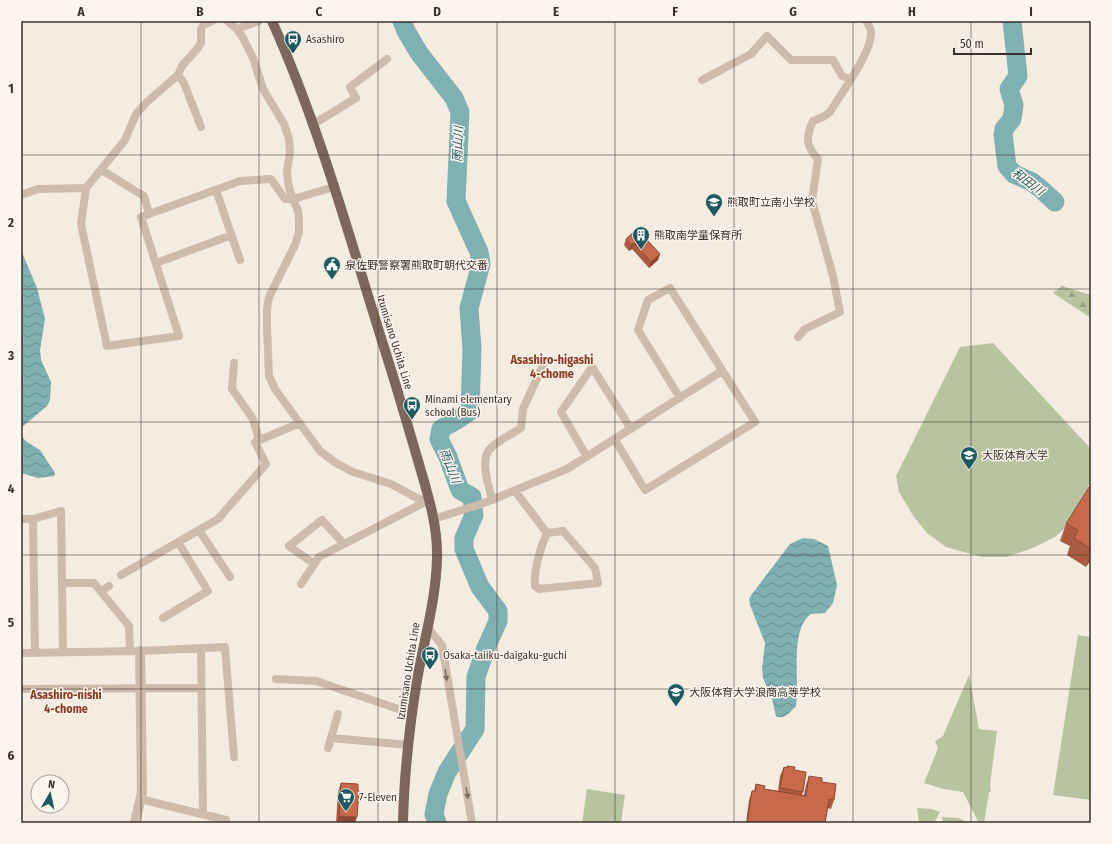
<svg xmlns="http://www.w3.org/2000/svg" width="1112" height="844" viewBox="0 0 1112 844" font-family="'Fira Sans Condensed','Noto Sans JP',sans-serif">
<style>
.grass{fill:#b8c4a0}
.forest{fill:url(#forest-firs)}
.water{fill:url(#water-waves)}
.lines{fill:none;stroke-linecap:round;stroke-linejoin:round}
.river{stroke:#7fb0b2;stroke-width:19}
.minor{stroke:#cdbbac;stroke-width:8}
.tertiary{stroke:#cdbbac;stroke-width:10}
.primary{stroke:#7d675c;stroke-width:10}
.wall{fill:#ac5a40}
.shaded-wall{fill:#8c4a34}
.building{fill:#c8694b;stroke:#8c4a34}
.oneway{fill:#7d6f65}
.grid{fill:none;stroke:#3b302b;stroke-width:1;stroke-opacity:0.55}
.labels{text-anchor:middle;stroke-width:3;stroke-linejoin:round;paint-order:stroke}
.poi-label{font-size:11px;fill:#3b302b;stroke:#fbf5ee;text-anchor:start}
.street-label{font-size:11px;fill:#3b302b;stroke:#fbf5ee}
.water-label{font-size:12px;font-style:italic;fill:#1f5a5e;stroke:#fbf5ee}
.neighbourhood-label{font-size:12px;font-weight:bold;fill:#8c3b22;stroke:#fbf5ee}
.neatline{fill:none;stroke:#3b302b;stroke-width:1.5}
.grid-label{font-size:13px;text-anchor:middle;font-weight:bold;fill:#3b302b}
</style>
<defs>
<pattern id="forest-firs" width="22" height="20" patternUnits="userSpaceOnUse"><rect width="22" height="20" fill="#b8c4a0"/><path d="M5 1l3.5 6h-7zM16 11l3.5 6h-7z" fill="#97a083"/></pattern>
<pattern id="water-waves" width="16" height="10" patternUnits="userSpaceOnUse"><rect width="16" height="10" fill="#7fb0b2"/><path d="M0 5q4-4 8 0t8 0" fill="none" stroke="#699091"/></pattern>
</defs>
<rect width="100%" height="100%" fill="#f4ebe1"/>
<path class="grass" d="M993,343L1091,449V475L1089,484L1084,497L1067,526L1055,537L1033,548L1006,557H982L946,547L927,533L914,517L899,492L896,476L960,347Z
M1078,635L1091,637V800L1053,795Z
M969,675L979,729L997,731L990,785L991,792H989L984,823H979L963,792L943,789L924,783L938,748L935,741L943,736Z
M587,789L625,795L621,823H582Z
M917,808L932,809L940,812L934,823H919Z
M942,817L958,818L965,821L964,823H943Z"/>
<path class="forest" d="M1062,286L1091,295V318L1053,293Z"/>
<path class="water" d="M21,250L37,288L45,319L40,350L41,360L51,382L50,400L47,406L21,428Z
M21,436L27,442L40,450L55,473L54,476L38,478L21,473Z
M803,538L814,539L828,546L837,585L833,603L825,613L811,614C789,630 800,682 796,706C791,711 784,721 776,716L772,699L763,678L762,669L765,643L750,605L749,599L752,594L790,544Z"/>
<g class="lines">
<path class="river" d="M402,21L406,31L419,53L454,98L460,112L456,201L479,252L481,264L469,308L472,349L470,411L460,418L441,429L439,439L448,457L460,490L472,497L474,515L464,538V549L480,587L498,611V621L486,648L476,677L475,729L447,772L438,794L434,814L437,823
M1012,21L1018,76L1009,89L1014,105L1012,119L1004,129L1003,134L1007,166L1014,174L1032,182L1041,189L1055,202"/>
<path class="minor" d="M227,21L237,29L243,38L253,58L263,89L284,124L289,139L290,152L287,171L288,183L291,194L298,211L299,220V232L295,245L269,297L267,309V328L269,376L275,389L320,451L336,463L353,472L391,484L417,498L430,503
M237,29L259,21
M178,75L184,83L201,127
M702,80L751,54L767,36L791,60H833L842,76L850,79
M312,125L356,98L350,87L387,59
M101,170C116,178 128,187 144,196L149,214
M86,188L81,224L107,346L179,336L141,217L240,181L271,179L285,199H293L334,187
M216,190L240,260
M21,195L38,189L86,188L125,140L136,114L147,102L178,75L182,66L197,49L201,43V29L203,25L212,21
M156,263L232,235
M798,337L805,329L840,312L833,276L812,201L818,159C805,145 806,137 813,121L823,117L830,112C840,95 873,51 871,32C871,29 868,24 866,21
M234,363L232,389L253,419L259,440
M615,440L645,490L755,422L670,288L648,300L638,330L680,398
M587,457L561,412L592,367L631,429
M515,491L547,533C540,548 534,569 535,586L539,589L598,583L595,568L563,531L547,533
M492,500C489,485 480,463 489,450C495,442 512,434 521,428L523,409L543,365
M21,519H33L61,511L63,652
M33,519L35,652
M434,519L484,503L567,469L722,371
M199,530L230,577
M314,564L289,546L322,520L344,544
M121,575L218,519L266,464L255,442L300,423
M62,583H94L129,626L130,651
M301,584L319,557L427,501
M101,591L109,586
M163,618L208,591L178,542
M427,627L442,645L472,823
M201,648L203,813
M21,653L140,651L225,647L234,757
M276,679L316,681L413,714
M21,689L200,688
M331,738L409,745
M328,748L338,714
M140,799L226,820"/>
<path class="tertiary" d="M135,823L142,792L140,651"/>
<path class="primary" d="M272,21C321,130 352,247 388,360C399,395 409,430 419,464C428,495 438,526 437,558C436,602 423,643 416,686C409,731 404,777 403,823"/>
</g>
<path class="wall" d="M626,239L660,254L658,260L649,268L632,249L629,251L624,245Z
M1091,484V559L1086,567L1067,555L1070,546L1060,541L1066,524Z
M787,766L794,770L803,792L802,795H804L806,785L809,776L822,782L834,800L831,809L828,808L825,823H746L749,800L752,791H754L756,784L764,789L778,791L780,776L784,767L787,768Z
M341,783L355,823H336L338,792Z"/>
<path class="shaded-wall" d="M634,243L632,249L629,251L631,245Z
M660,254L658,260L649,268L651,262Z
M1091,554V559L1086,567Z
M339,816L357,817L355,823H337Z"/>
<path class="building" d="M637,229L660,254L651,262L634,243L631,245L626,239Z
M1091,484V549L1074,538L1078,530L1066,524Z
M787,766L795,767L794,770L806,772L803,792L780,788L784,767L787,768Z
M809,776L822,778V782L836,784L834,800L829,799L825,823H747L752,791H755L756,784L765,786L764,789L806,796Z
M341,783L358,784V791H359L357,817L339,816Z"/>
<defs><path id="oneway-solid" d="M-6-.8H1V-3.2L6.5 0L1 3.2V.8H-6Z"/></defs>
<g class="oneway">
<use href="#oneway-solid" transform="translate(446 675) rotate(81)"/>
<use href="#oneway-solid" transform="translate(467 793) rotate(80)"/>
</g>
<path class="grid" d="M141,21V823M259,21V823M378,21V823M497,21V823M615,21V823M734,21V823M853,21V823M971,21V823M21,155H1091M21,289H1091M21,422H1091M21,555H1091M21,689H1091"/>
<defs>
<g id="bus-pin" transform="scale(0.9)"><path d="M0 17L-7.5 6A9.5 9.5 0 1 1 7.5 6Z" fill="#1f5a5e" stroke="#fbf5ee"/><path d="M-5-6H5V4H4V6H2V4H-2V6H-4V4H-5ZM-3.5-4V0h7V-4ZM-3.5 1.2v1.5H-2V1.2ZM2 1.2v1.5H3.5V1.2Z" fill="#fff"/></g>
<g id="school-pin" transform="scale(0.9)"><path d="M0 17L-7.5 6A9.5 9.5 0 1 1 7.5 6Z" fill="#1f5a5e" stroke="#fbf5ee"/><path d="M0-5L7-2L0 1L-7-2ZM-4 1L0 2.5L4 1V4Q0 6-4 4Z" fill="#fff"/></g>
<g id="building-pin" transform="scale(0.9)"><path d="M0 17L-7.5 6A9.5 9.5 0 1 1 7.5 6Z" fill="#1f5a5e" stroke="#fbf5ee"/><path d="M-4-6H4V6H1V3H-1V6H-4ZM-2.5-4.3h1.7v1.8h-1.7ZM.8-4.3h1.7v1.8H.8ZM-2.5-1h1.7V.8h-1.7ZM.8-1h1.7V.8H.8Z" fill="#fff"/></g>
<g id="civic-pin" transform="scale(0.9)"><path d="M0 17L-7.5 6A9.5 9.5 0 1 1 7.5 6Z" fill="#1f5a5e" stroke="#fbf5ee"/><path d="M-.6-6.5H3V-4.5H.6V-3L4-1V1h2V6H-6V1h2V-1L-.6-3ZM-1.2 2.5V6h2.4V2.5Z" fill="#fff"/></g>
<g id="university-pin" transform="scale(0.9)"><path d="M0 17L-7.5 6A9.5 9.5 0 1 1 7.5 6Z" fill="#1f5a5e" stroke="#fbf5ee"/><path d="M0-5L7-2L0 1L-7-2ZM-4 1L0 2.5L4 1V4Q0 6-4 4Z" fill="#fff"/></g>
<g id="supermarket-pin" transform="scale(0.9)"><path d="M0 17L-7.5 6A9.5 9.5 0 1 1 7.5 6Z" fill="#1f5a5e" stroke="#fbf5ee"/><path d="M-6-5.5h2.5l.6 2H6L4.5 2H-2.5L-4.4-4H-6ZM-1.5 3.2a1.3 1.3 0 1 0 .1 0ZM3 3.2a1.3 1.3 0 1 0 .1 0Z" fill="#fff"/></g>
</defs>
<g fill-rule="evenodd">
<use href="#bus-pin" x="293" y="39"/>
<use href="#school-pin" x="714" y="202"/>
<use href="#building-pin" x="641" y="235"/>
<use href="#civic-pin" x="332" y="265"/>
<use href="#bus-pin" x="412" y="405"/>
<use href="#university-pin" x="969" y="455"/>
<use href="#bus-pin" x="430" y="655"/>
<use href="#school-pin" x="676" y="692"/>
<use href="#supermarket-pin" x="346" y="797"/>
</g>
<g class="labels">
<g class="poi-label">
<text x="306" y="43">Asashiro</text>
<text x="727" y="206">熊取町立南小学校</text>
<text x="654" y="239">熊取南学童保育所</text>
<text x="345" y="269">泉佐野警察署熊取町朝代交番</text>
<text x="425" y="403">Minami elementary<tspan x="425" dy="13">school (Bus)</tspan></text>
<text x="982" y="459">大阪体育大学</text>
<text x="443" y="659">Osaka-taiiku-daigaku-guchi</text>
<text x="689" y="696">大阪体育大学浪商高等学校</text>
<text x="359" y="801">7-Eleven</text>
</g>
<g class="street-label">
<text transform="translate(395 342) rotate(73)" y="4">Izumisano Uchita Line</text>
<text transform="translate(408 671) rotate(-81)" y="4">Izumisano Uchita Line</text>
</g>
<g class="water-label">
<text transform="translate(458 144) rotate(-88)" y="4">雨山川</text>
<text transform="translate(1028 182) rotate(37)" y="4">和田川</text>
<text transform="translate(450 466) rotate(68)" y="4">雨山川</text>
</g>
<g class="neighbourhood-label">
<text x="552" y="364">Asashiro-higashi<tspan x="552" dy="14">4-chome</tspan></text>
<text x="66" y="699">Asashiro-nishi<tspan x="66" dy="14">4-chome</tspan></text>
</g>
</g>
<rect width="1112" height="844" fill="none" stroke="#fbf5ee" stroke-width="44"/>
<g transform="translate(50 794) rotate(9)"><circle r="19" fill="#fbf5ee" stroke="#aea6a0"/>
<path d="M0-3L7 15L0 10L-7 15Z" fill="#1f5a5e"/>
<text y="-6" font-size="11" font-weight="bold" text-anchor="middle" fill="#3b302b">N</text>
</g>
<path d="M954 48v6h77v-6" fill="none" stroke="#3b302b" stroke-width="2"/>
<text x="960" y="48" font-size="12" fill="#3b302b" stroke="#fbf5ee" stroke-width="3" paint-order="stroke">50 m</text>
<rect x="22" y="22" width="1068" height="800" class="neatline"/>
<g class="grid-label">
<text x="81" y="16">A</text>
<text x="200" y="16">B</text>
<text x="319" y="16">C</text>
<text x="437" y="16">D</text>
<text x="556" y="16">E</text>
<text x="675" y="16">F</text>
<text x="793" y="16">G</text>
<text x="912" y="16">H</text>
<text x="1031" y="16">I</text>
<text x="11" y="93">1</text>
<text x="11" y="227">2</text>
<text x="11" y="360">3</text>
<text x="11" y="493">4</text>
<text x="11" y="627">5</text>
<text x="11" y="760">6</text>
</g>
</svg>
